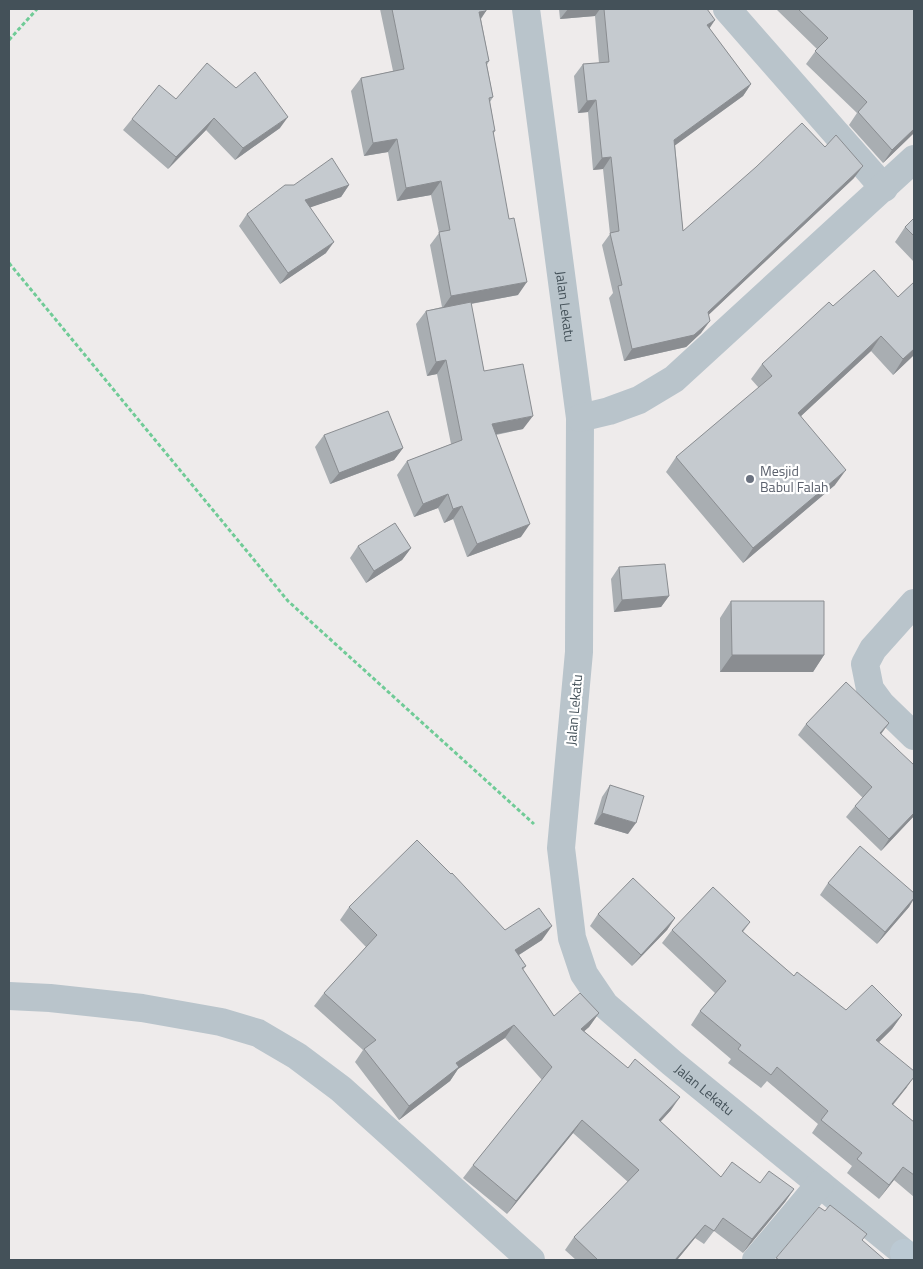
<svg xmlns="http://www.w3.org/2000/svg" width="923" height="1269" viewBox="0 0 923 1269" font-family="'Titillium Web',sans-serif">
<style>
.lines{fill:none;stroke-linecap:round;stroke-linejoin:round}
.path{stroke:#70cb97;stroke-width:3;stroke-dasharray:4 2.5;stroke-linecap:butt}
.street{stroke:#b9c4cb;stroke-width:28}
.secondary{stroke:#bbc9d3;stroke-width:28}
.wall{fill:#a9aeb2}
.shaded-wall{fill:#8a8d91}
.building{fill:#c5cacf;stroke:#8a8d91}
.worship-dot{fill:#6b7280;stroke:#fff;stroke-width:2}
.labels{text-anchor:middle;stroke-width:4.5;stroke-linejoin:round;paint-order:stroke}
.street-label{font-size:14px;fill:#445159;stroke:#fff}
.worship-label{font-size:14px;fill:#5b616d;stroke:#fff;text-anchor:start}
</style>
<rect width="100%" height="100%" fill="#eeebeb"/>
<g class="lines">
<path class="path" d="M9,40L37,9
M9,263L288,601L534,824"/>
<g class="street">
<path id="s1" d="M526,9L580,418L579,652L561,848L572,938L584,974L605,1005L672,1063L913,1260"/>
<path d="M727,9L884,188"/>
<path d="M580,418L609,411L639,400L674,379L914,159"/>
<path d="M914,603L873,649L865,664L870,689L881,704L914,736"/>
<path d="M9,996L50,998L142,1008L221,1022L258,1033L297,1056L341,1089L531,1260"/>
<path d="M756,1260L820,1184"/>
</g>
<path class="secondary" d="M904,1253L906,1260"/>
</g>
<path class="wall" d="M380,9H486V11L481,19L489,61L487,65L493,97L490,102L495,131L493,134L518,295L471,304L484,371L523,429L496,435L521,537L467,557L453,519L444,523L438,508L414,517L397,475L407,461L451,444L437,374L427,376L416,324L426,311L442,307L430,245L439,233L431,195L397,201L388,152L364,156L351,91L361,78L393,71Z
M559,9H707L709,28L751,84L743,96L675,145L683,231L854,178L708,315L701,333L686,347L624,361L609,298L613,293L602,245L610,234L603,169L593,170L588,112L578,113L574,76L583,64L599,63L595,16L560,19Z
M776,9H914V133L883,163L849,125L857,113L806,64L817,49Z
M176,99L280,128L235,160L206,130L168,169L123,130L132,119Z
M349,185L341,197L310,207L326,253L280,284L239,226L247,214Z
M914,218V262L895,242L905,227Z
M914,282V355L893,375L871,351L801,416L835,485L743,563L666,472L676,457L759,388L751,379L762,364L833,306L898,297Z
M324,435L403,448L394,460L330,484L315,447Z
M358,546L411,548L402,560L366,583L350,558Z
M619,567L669,596L661,607L614,612L611,579Z
M731,601L824,655L813,672H720V618Z
M889,723L881,734L914,816L881,851L846,817L855,806L863,798L798,735L806,724Z
M610,785L628,834L594,824L602,797Z
M828,883L914,893V899L909,907L877,944L820,895Z
M349,907L505,930L542,940L519,955L526,966L523,970L554,1016L599,1013L589,1027L584,1031L671,1110L660,1122L721,1177L794,1189L785,1202L743,1253L714,1231L704,1244L695,1238L677,1260H576L565,1250L574,1237L628,1182L573,1133L507,1214L463,1178L473,1165L542,1080L505,1038L458,1069L450,1081L399,1120L355,1062L363,1050L314,1006L324,993L366,947L340,920Z
M598,914L675,918L667,930L632,966L590,926Z
M750,922L743,932L794,976L846,1010L902,1015L892,1029L879,1042L907,1087L893,1105L914,1122V1197L894,1180L879,1199L847,1173L852,1166L812,1133L818,1124L767,1081L761,1088L728,1063L731,1059L691,1025L700,1011L715,993L662,943L672,930Z"/>
<path class="shaded-wall" d="M568,9H600L595,16L560,19Z
M486,11L477,24L479,12Z
M715,20L707,32V25Z
M751,84L743,96L666,152L674,140Z
M596,100L588,112L578,113L587,101Z
M288,117L280,128L235,160L243,148Z
M214,118L206,130L168,169L176,157Z
M914,129V133L883,163L892,150Z
M397,139L388,152L364,156L373,143Z
M611,157L603,169L593,170L602,158Z
M863,166L854,178L699,324L708,312Z
M441,181L431,195L397,201L406,188Z
M349,185L341,197L297,212L305,200Z
M334,242L326,253L280,284L288,273Z
M527,282L518,295L442,309L451,296Z
M710,321L701,333L686,347L624,361L632,349Z
M881,336L871,351L787,429L798,413Z
M914,349V355L893,375L903,359Z
M446,360L437,374L427,376L436,362Z
M533,416L523,429L482,437L492,424Z
M403,448L394,460L330,484L339,473Z
M846,470L835,485L743,563L753,548Z
M448,494L438,508L414,517L423,504Z
M462,506L453,519L444,523L453,509Z
M530,524L521,537L467,557L477,544Z
M411,548L402,560L366,583L374,571Z
M669,596L661,607L614,612L622,600Z
M732,655H824L813,672H720Z
M889,723L881,734L880,733Z
M602,813L636,823L628,834L594,824Z
M914,813V816L881,851L889,839Z
M914,898L909,907L877,944L885,932Z
M675,918L667,930L632,966L641,955Z
M552,926L542,940L506,963L515,950Z
M599,1013L589,1027L572,1042L581,1029Z
M902,1015L892,1029L867,1054L876,1040Z
M514,1025L505,1038L458,1069L450,1081L399,1120L409,1106L456,1063Z
M914,1077L907,1087L882,1118L892,1104Z
M680,1097L671,1110L650,1133L659,1120Z
M582,1120L573,1133L507,1214L516,1201Z
M903,1167L894,1180L879,1199L889,1185Z
M794,1189L785,1202L743,1253L752,1239Z
M705,1225L695,1238L677,1260H675Z"/>
<path class="building" d="M392,9H486V11L479,12L489,61L486,62L493,97L489,98L495,131H493L509,219L514,218L527,282L451,296L439,232L450,230L441,181L406,188L397,139L373,143L361,78L404,69Z
M604,9H707L715,20L707,25L751,84L674,140L683,231L756,167L802,123L825,147L836,135L863,166L708,312L710,321L694,335L632,349L618,286L622,285L610,233L619,231L611,157L602,158L596,100L587,101L583,64L609,62Z
M798,9H914V129L892,150L858,112L867,102L815,51L828,38Z
M207,63L236,88L255,72L288,117L243,148L214,118L176,157L132,119L159,85L176,99Z
M332,158L349,185L305,200L334,242L288,273L247,214L285,185H294Z
M914,218V236L905,227Z
M874,270L898,297L914,282V349L903,359L881,336L798,413L846,470L753,548L676,457L772,376L762,364L829,302L833,306Z
M471,302L484,371L523,364L533,416L492,424L530,524L477,544L462,506L453,509L448,494L423,504L407,461L462,440L446,360L436,362L426,311Z
M388,411L403,448L339,473L324,435Z
M395,523L411,548L374,571L358,546Z
M665,564L669,596L622,600L619,567Z
M731,601H824V655H732Z
M846,682L889,723L880,733L914,765V813L889,839L855,806L872,787L806,724Z
M610,785L644,796L636,823L602,813Z
M417,840L451,874L452,873L505,930L539,908L552,926L515,950L526,966L522,968L554,1016L580,993L599,1013L581,1029L628,1068L635,1059L680,1097L659,1120L721,1177L732,1162L760,1183L769,1171L794,1189L752,1239L723,1218L714,1231L705,1225L675,1260H598L574,1237L639,1170L582,1120L516,1201L473,1165L552,1067L514,1025L456,1063L459,1067L409,1106L364,1049L376,1040L324,993L377,935L349,907Z
M860,846L914,893V898L885,932L828,883Z
M633,878L675,918L641,955L598,914Z
M713,887L750,922L742,931L794,976L797,972L846,1010L872,985L902,1015L876,1040L914,1071V1077L892,1104L914,1122V1175L903,1167L889,1185L857,1159L862,1153L821,1120L828,1111L777,1067L771,1075L738,1049L741,1045L700,1011L726,981L672,930Z
M830,1205L867,1234L862,1240L885,1260H777L778,1259L776,1258L819,1207L825,1211Z"/>
<circle class="worship-dot" cx="750" cy="479" r="5"/>
<g class="labels">
<g class="street-label">
<text dy="5" stroke="none"><textPath href="#s1" startOffset="300">Jalan Lekatu</textPath></text>
<text transform="translate(574 710) rotate(-85)" y="5">Jalan Lekatu</text>
<text dy="5" stroke="none"><textPath href="#s1" startOffset="1140">Jalan Lekatu</textPath></text>
</g>
<g class="worship-label">
<text x="760" y="476">Mesjid<tspan x="760" dy="16">Babul Falah</tspan></text>
</g>
</g>
<rect width="923" height="1269" fill="none" stroke="#445159" stroke-width="20"/>
</svg>
